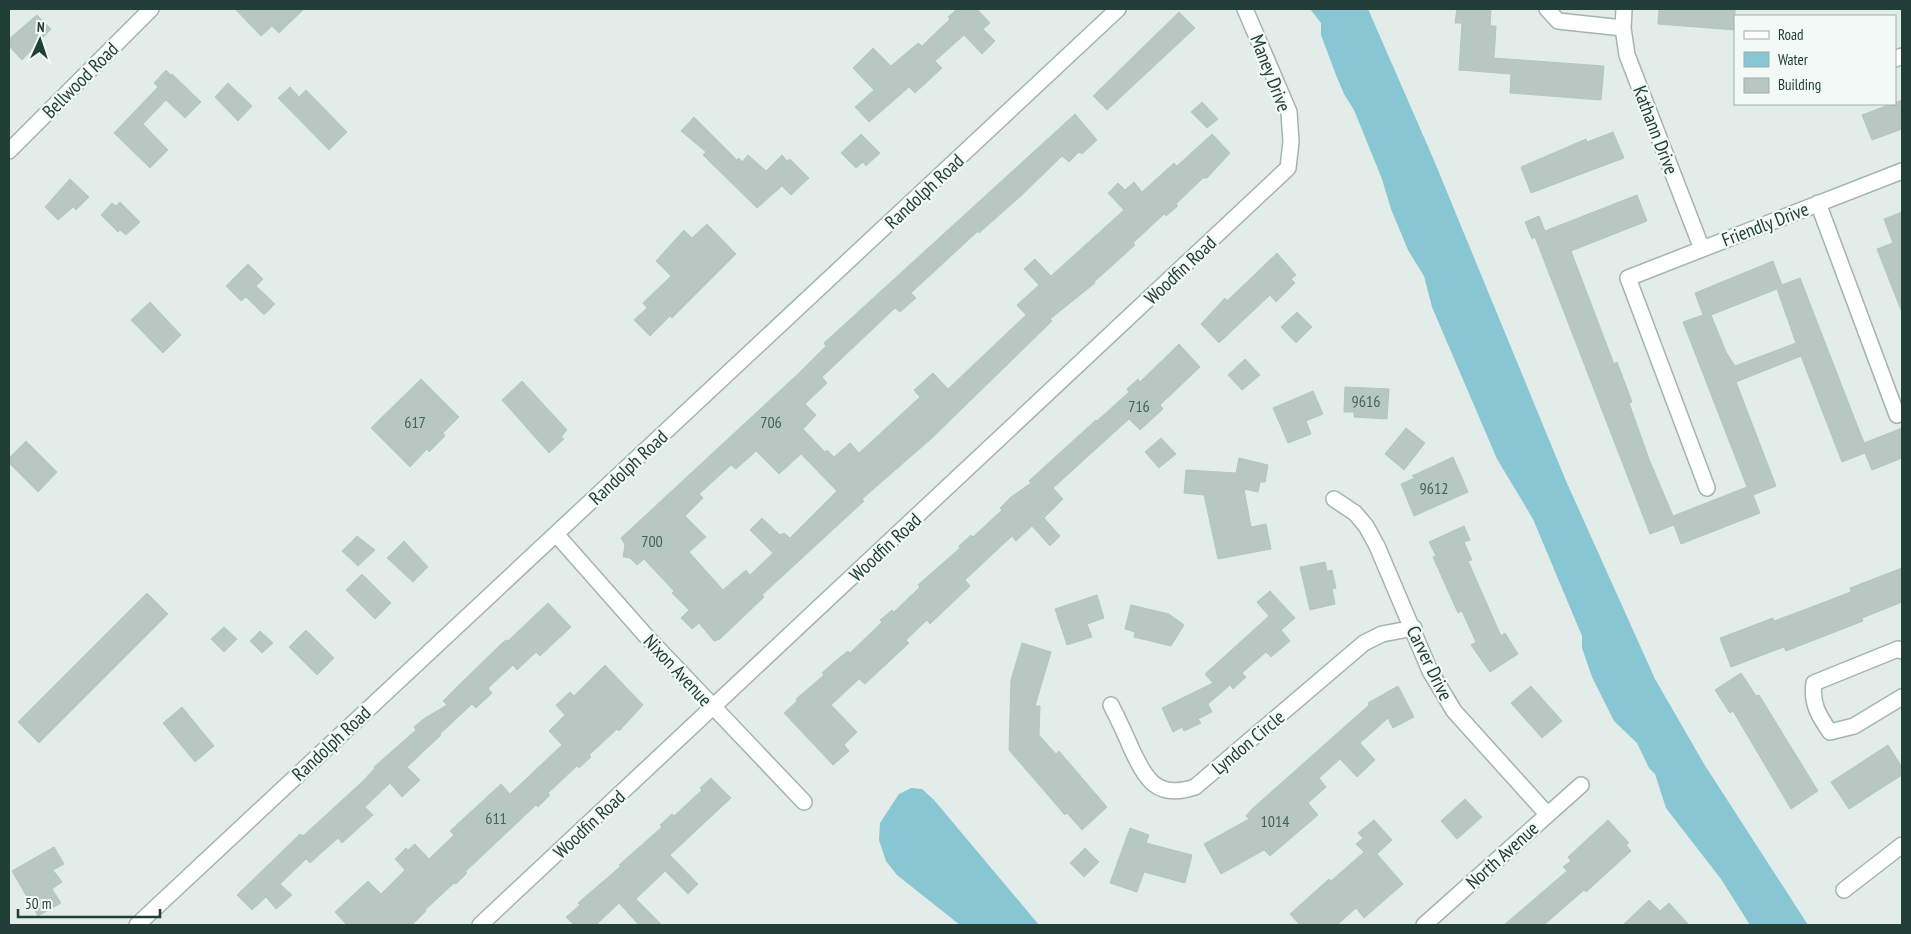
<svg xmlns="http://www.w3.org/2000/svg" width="1911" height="934" viewBox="0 0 1911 934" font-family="'PT Sans Narrow',sans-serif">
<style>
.water{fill:#88c6d3}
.building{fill:#b7c7c1;stroke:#b4c6bf;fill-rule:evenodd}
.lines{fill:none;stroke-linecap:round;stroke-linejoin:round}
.street-casing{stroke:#a4b4af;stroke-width:18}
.street{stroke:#fff;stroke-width:15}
.labels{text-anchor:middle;stroke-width:4.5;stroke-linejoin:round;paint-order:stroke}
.number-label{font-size:16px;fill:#46605a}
.street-label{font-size:19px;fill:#213e37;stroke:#f2f9f6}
</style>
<rect width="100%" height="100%" fill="#e2ece8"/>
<path class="water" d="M1310,9H1368L1433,158L1566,481L1655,679L1704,764L1808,925H1750L1721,879L1666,808L1655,774L1649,768L1637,743L1614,721L1592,677L1582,648V636L1533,519L1497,459L1432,307L1424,276L1408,250L1391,209L1382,179L1354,110L1344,94L1336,75L1321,35V23Z
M911,788L922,789L934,800L1039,925H960L897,875L886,861L879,840L880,823L899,794Z"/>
<path class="building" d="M235,9H304L279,33L272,26L261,36Z
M957,9H977L990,23L983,29L995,41L982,54L964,35L935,61L942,68L915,93L909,87L869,122L855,107L874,90L853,68L873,48L891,66L918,43L922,46L950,19L948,17Z
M1457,9H1491L1490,26H1496L1494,58L1604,66L1601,100L1510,93L1511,74L1459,70L1462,23H1455Z
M1659,9H1735V30L1658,24Z
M1179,12L1195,28L1107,110L1093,96Z
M37,15L51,29L22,60L9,46V39Z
M166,70L171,75L172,74L201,102L185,118L166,100L143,124L168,150L150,168L114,133L158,87L154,83Z
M228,83L252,106L238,121L215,97Z
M290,87L299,97L306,90L347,132L329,150L278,98Z
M1902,100V129L1872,140L1862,115Z
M1202,102L1218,119L1207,128L1191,112Z
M1075,114L1097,140L1082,154L1079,152L1069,162L1062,156L1022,195L979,233L978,231L911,293L916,298L900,312L895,308L822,377L827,383L805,404L816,415L803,429L825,452L827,450L834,457L850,443L859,453L920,397L914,390L933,373L948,389L1026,315L1017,305L1039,285L1024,269L1035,259L1051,276L1124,210L1108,193L1118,183L1125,190L1134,182L1142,192L1174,163L1177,166L1212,134L1230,153L1207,178H1203L1176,204L1178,206L1166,216L1164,214L1133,243L1135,245L1094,282L1095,283L1050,319L1052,321L932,438L862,499L864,501L762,595L764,597L720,639L714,641L699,623L692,629L681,618L689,610L672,593L674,591L644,559L637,565L630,558L623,557L625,545L621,538L799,373L826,346L824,343ZM756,451L779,474L801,454L837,491L790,538L784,533L780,535L762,518L750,530L773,553L750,575L746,570L723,590L689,552L706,537L685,516L703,498L699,494L731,465L736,469Z
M694,117L737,160L739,158L742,162L748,155L766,171L782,155L787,161L790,159L809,178L791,195L782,186L757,208L703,155L706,152L681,131Z
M1613,132L1624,158L1531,193L1521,167L1586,139L1587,142Z
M861,134L880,153L866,166L863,162L856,168L841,153Z
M70,179L89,197L76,210L73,207L58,220L45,207Z
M1637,195L1647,221L1571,251L1614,364L1617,362L1632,402L1629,403L1649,459L1673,516L1747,487L1683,322L1703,315L1695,293L1773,261L1782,285L1800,278L1864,443L1902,428V458L1872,470L1865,453L1842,462L1801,356L1736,382L1776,486L1753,495L1760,513L1681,544L1674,525L1650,534L1535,237L1532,239L1525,222L1539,216L1545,231ZM1777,289L1796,343L1735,366L1726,352L1711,315Z
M120,202L140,222L126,235L120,230L118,232L101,215L112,203L116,206Z
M1902,212V310H1901L1877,249L1893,243L1884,219Z
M707,224L736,254L672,318L670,316L650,336L634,320L647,308L643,303L671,276L656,261L684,230L692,238Z
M1277,253L1296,275L1291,279L1295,283L1276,302L1270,295L1219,343L1201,324L1225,298L1227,301Z
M248,264L263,279L256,286L275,304L264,315L246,297L241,301L226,286Z
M150,302L181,335L163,353L131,320Z
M1297,312L1312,327L1296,343L1281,327Z
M1179,344L1200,367L1160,405L1163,409L1140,430L1129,419L1053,488L1063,499L1044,518L1060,536L1050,546L1032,526L1016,541L1012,536L965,580L970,586L930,624L927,620L906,640L909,643L865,684L859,679L831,705L857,732L844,745L849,751L833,765L784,713L797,701L796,699L824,675L822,673L833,663L848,651L850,653L882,622L880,620L892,610L894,612L920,587L918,585L960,548L959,546L971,535L973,537L1002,510L1000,508L1011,497L1031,483L1029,481L1054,458L1096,420L1097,421L1129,392L1127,389L1138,379L1140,382Z
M1245,359L1260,375L1242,390L1228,375Z
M421,379L459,417L443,433L445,436L429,452L427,449L410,467L371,428Z
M522,381L567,430L561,437L564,439L549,453L502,400Z
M1345,387L1389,389L1387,419L1354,417V412H1344Z
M1313,391L1323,414L1306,421L1311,434L1288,443L1273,408Z
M1406,428L1425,443L1404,470L1385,454Z
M1161,438L1176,454L1159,468L1145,452Z
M26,441L57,472L38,492L9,463V458Z
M1453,457L1468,492L1414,516L1401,484L1415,478L1412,476Z
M1239,458L1268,465L1265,482H1260L1258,492L1244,489L1251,527L1266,524L1271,549L1218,559L1204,495L1184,493L1186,470L1236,473Z
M1464,526L1470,540L1464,542L1472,560L1468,561L1501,636L1505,633L1518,654L1490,672L1471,645L1476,642L1462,611L1458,613L1433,557L1436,556L1429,542Z
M357,536L375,550L358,566L342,551Z
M404,541L428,567L413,582L387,558Z
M1325,562L1327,571L1332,570L1336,588L1332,589L1335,604L1310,610L1300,567Z
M1902,568V602L1862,618L1863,621L1786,651L1784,647L1731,667L1720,638L1773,618L1774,621L1801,611L1851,592L1850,588Z
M362,574L391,603L375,619L346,590Z
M1270,591L1295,618L1281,630L1290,641L1271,657L1266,652L1242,673L1246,677L1233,689L1230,685L1208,704L1212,712L1198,719L1201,723L1184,731L1182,727L1173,732L1162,708L1213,683L1205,674L1269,616L1257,602Z
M147,593L168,614L39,743L18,722Z
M1097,595L1104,618L1087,624L1092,637L1067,645L1055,609Z
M548,603L571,627L540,656L536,652L517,670L513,665L488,688L492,693L476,708L472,704L440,734L441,735L407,767L420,780L402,797L390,783L365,807L373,815L342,843L338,838L310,863L306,859L280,884L292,895L276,909L266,897L252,910L237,895L300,834L303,836L362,782L375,768L374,767L416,730L414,727L425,718L447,705L443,701L455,689L501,644L506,640L508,641Z
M1131,605L1169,614L1184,625L1171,646L1134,637L1135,632L1125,629Z
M224,627L237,639L224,652L211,639Z
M306,630L334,658L317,675L289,647Z
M260,631L273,643L262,653L250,641Z
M1022,643L1051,652L1035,706H1040L1039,735L1056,754L1059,751L1107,807L1082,830L1067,813L1065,815L1009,750L1011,680Z
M605,665L643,705L619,731L617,729L589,755L591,757L579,768L577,766L548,793L550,795L538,807L536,805L465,872L467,873L456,884L454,883L425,910L426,911L412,925H347L335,912L368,881L381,894L405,870L395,859L406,848L408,850L415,844L429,859L454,835L450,831L501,784L510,794L562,745L549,731L565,715L556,705L570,692L574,696Z
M1741,673L1756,696L1759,695L1818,791L1791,809L1733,711L1730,713L1715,690Z
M1398,686L1414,717L1393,728L1388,718L1360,743L1375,760L1357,777L1340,759L1319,778L1326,787L1308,803L1318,815L1270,856L1264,850L1221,874L1204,844L1249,819L1246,816L1252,809L1369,705L1368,703Z
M1531,686L1562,721L1542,738L1511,703Z
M182,707L214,746L195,762L163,723Z
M1888,745L1902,767V775L1849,809L1831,782Z
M711,778L731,798L670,855L698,884L688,894L665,871L636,899L662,925H639L619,903L596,925H574L566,917L580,905L578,903L621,866L619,865L662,827L660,825L672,814L674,816L702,790L700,788Z
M1465,799L1482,817L1457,839L1441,821Z
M1374,820L1392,840L1377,854L1403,884L1364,918L1356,908L1337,925H1300L1290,914L1329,879L1331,881L1364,852L1356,844L1363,838L1358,833Z
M1608,820L1629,843L1626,845L1631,851L1586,892L1584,890L1544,925H1504L1567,871L1563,867L1571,861L1568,857Z
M1130,828L1149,835L1146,843L1192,855L1185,883L1144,872L1137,892L1110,883Z
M54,847L64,864L53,870L62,882L52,889L61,903L38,916L12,871Z
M1085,848L1099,862L1084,877L1070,863Z
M1649,900L1660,911L1669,903L1689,925H1623Z"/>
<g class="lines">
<g class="street-casing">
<path id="street" d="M1547,9L1558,21L1623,28
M1624,9L1623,28L1627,55L1702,249
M1895,59L1902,56
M9,151L151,9
M1818,203L1897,415
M1707,488L1628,278L1902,171
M1334,499L1355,513L1366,526L1377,546L1430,671L1454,711L1547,814
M556,534L647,637L804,802
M1902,651L1898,649L1814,683C1811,704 1819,716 1830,732L1854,726L1902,697
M1111,705C1118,719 1125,733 1131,748C1146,779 1156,800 1195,787L1364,643L1382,634L1414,628
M1844,890L1902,845
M137,925L1118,9
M480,925L1288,168L1291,142L1289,112L1245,9
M1424,925L1581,785"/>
</g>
<use href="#street" class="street"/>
</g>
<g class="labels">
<g class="number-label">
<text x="1366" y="407">9616</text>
<text x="1139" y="412">716</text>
<text x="415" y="428">617</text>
<text x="771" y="428">706</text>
<text x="1434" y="494">9612</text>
<text x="652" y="547">700</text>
<text x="496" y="824">611</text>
<text x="1275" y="827">1014</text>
</g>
<g class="street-label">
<text transform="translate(1271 73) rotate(69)" y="7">Maney Drive</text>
<text transform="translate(80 80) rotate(-45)" y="7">Bellwood Road</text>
<text transform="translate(1656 130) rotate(69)" y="7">Kathann Drive</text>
<text transform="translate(924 191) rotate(-43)" y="7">Randolph Road</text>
<text transform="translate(1765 224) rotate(-21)" y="7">Friendly Drive</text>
<text transform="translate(1180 270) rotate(-43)" y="7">Woodfin Road</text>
<text transform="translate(628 467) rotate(-43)" y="7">Randolph Road</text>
<text transform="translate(885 547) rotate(-43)" y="7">Woodfin Road</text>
<text transform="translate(1430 663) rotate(64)" y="7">Carver Drive</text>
<text transform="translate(678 670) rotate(47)" y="7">Nixon Avenue</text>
<text transform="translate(1248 742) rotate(-40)" y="7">Lyndon Circle</text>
<text transform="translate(331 743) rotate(-43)" y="7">Randolph Road</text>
<text transform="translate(589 824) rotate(-43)" y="7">Woodfin Road</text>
<text transform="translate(1502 855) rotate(-42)" y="7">North Avenue</text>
</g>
</g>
<rect width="1911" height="934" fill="none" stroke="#213e37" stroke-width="20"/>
<rect x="1734" y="15" width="162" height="90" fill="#f2f9f6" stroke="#9eaeaa"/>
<rect x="1744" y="31" width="25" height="8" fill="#ffffff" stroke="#9eaeaa"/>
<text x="1778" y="40" font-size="15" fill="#213e37">Road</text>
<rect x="1744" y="52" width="25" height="15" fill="#88c6d3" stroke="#9eaeaa"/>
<text x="1778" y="65" font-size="15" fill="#213e37">Water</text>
<rect x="1744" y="78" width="25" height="15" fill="#b7c7c1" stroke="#9eaeaa"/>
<text x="1778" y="90" font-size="15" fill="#213e37">Building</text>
<g transform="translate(40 40) rotate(3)" stroke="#f2f9f6" stroke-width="4" paint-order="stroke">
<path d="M0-4L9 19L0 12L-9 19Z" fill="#213e37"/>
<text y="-8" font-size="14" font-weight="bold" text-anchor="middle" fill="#213e37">N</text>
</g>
<path d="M18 909v8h142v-8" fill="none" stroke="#213e37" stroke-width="2.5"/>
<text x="25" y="909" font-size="15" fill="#213e37" stroke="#f2f9f6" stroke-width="4" paint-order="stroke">50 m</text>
</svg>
